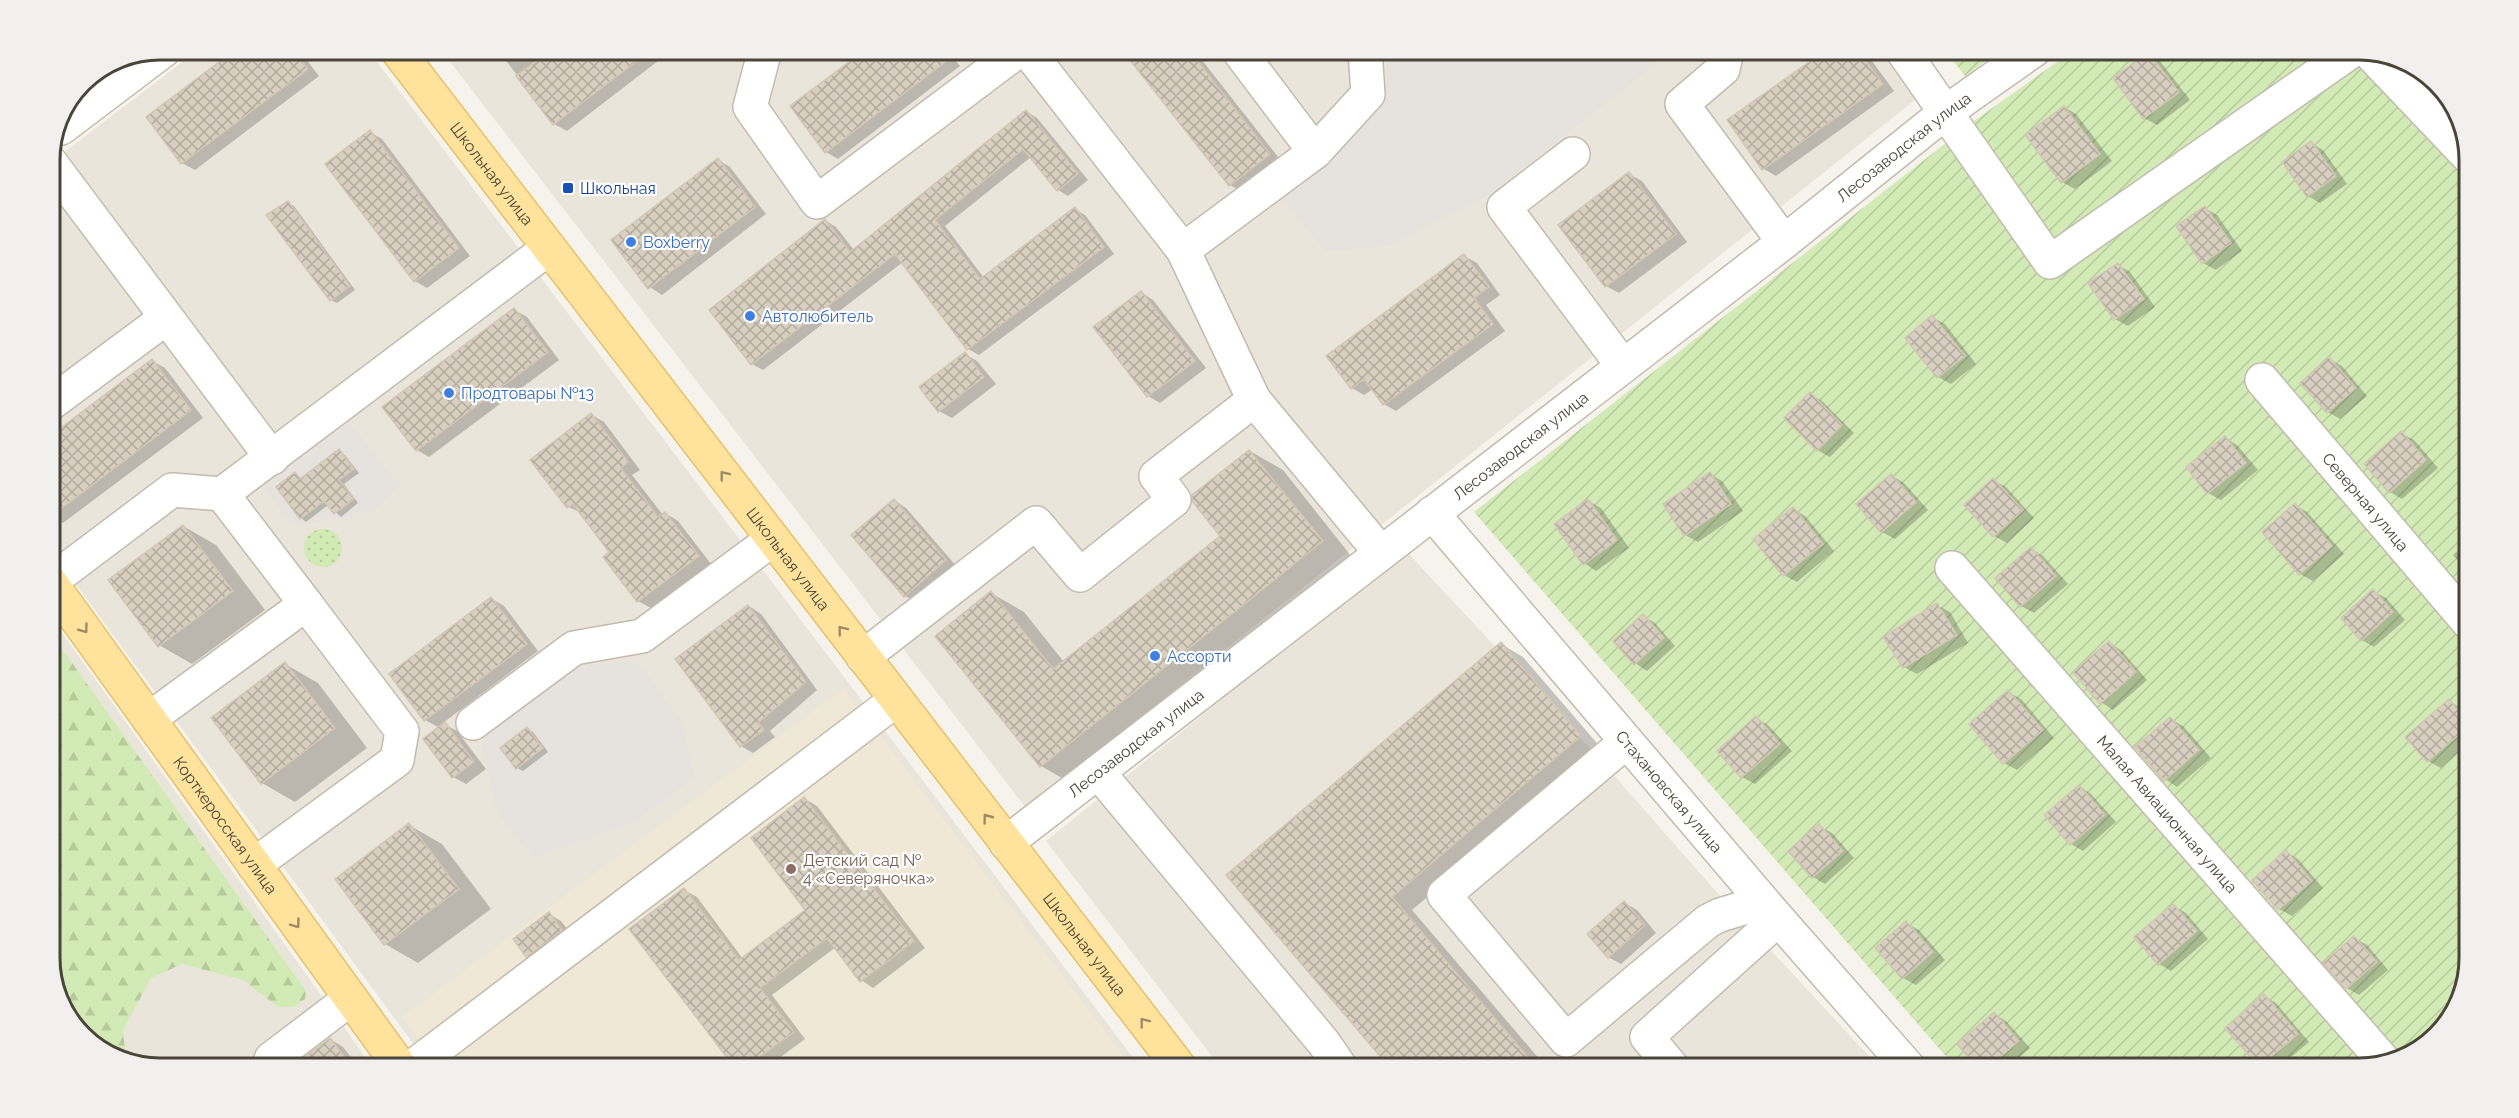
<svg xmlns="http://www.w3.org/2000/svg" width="2519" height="1118" viewBox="0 0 2519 1118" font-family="Raleway,sans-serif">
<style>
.residential{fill:#eae5da}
.industrial{fill:#e6e2dd}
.education{fill:#efe8d6}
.forest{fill:url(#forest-firs)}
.park{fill:url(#park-dots)}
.garden{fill:url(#garden-furrows)}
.shadow{fill:#0003}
.building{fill:url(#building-cross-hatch);stroke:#d3c7b4;stroke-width:1.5}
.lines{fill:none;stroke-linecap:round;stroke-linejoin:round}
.minor-casing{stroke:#c2bbae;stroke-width:36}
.major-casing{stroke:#e6c16a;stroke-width:36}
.minor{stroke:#fff;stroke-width:33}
.major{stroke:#ffe39c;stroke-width:33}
.oneway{stroke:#9c8c66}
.transit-dot{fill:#1a4fb4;stroke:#fff;stroke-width:2}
.shop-dot{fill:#3f7fe0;stroke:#fff;stroke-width:2}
.education-dot{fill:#8d6e63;stroke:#fff;stroke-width:2}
.labels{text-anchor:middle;stroke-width:4.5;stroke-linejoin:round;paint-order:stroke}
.street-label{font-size:16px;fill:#4b4439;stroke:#fff}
.transit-label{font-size:16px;fill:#164399;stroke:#fff;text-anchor:start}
.shop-label{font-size:16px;fill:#366cbe;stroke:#fff;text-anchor:start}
.education-label{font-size:16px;fill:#785e54;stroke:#fff;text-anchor:start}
.rim{fill:none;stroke:#4b4439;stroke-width:3}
</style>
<defs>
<pattern id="forest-firs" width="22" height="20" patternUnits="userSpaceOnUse" patternTransform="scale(1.5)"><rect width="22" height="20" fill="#d2eab5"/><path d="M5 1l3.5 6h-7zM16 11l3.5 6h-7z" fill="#b6ca9c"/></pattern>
<pattern id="park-dots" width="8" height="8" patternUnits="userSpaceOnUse" patternTransform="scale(1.5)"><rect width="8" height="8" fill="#d2eab5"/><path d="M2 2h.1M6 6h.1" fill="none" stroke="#b6ca9c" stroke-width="1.8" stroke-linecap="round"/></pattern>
<pattern id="garden-furrows" width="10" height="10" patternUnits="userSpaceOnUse" patternTransform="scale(1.5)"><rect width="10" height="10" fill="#d2eab5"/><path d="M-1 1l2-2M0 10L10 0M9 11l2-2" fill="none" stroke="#b6ca9c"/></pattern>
<pattern id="building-cross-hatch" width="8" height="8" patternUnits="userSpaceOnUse" patternTransform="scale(1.5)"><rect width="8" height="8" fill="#d8cfc1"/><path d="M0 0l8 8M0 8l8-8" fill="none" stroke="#b1aa9e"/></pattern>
</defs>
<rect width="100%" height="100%" fill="#f6f3ec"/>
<path class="residential" d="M198,50H368L1141,1068H431L50,549V163Z
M441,50H1901L1930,88L1026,808Z
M1406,551L1589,747L1713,888L1880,1068H1221L1046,841Z
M50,616L373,1068H160L118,1060L72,1025L50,966Z"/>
<path class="industrial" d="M1389,50H1654V65L1489,195L1388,246L1325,251L1279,194L1320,160L1384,101Z
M350,423L400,486L376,510L350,517L291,526L263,485Z
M638,661L682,722L694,778L629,825L533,858L497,813L480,736L573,666Z"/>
<path class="education" d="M844,688L1133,1068H439L402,1017Z"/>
<path class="forest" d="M50,632L306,991L305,999L293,1007H278L243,980L182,964L151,978L123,1030L126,1062L118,1060L72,1025L50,966Z"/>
<path class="park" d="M304 548a19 19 0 1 1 38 0a19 19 0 1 1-38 0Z"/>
<path class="garden" d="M1945,50H2001L1965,76Z
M2074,50H2359L2401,58L2451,98L2469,153V958L2461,1000L2421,1050L2360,1068H1956L1474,512L1974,121Z"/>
<path class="shadow" d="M237,50H299L319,76L195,170L182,163L148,118Z
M498,50H537L543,57L553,50L671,51L567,131L554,124Z
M867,50H947L960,66L838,159L826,152L792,106Z
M1124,50H1194L1282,162L1243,192L1230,185Z
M1829,50H1864L1894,91L1776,176L1764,169L1729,121Z
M2213,50H2239L2226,58Z
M2148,53L2160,61L2190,100L2157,125L2144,118Z
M2064,107L2076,114L2112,161L2075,189L2062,182L2027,135Z
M1026,111L1037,118L1088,180L1068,196L1058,190L1031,157L945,226L984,278L1075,209L1085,215L1114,254L979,355L968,349L903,262L763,370L752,364L711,310L826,221L836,227L854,250Z
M370,132L382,139L470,256L427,288L415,281Z
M2311,143L2323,150L2347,184L2320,203L2308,196Z
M718,160L730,167L766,214L662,295L650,287Z
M1629,174L1642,181L1687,242L1619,293L1606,286L1561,225Z
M288,203L294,206L355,290L337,303L331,300Z
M2205,208L2217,215L2242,251L2216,270L2203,263Z
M1464,256L1477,263L1500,295L1486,305L1505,331L1396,411L1384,404L1373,389L1364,395L1352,388Z
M2118,265L2130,272L2155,307L2128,326L2115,319L2091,284Z
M2469,270V290L2460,279Z
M1141,292L1153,300L1206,368L1160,403L1148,396Z
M514,310L527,317L559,360L429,457L417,450Z
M1932,317L1945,324L1976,364L1951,384L1938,377L1907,338Z
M965,354L977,361L996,384L952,418L939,411Z
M2329,359L2342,366L2367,396L2340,419L2328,412Z
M152,361L165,368L203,418L63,523L51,515L50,438Z
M1810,394L1822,401L1854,433L1830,457L1817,450Z
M592,415L604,422L640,470L632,475L663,515L665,513L678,521L711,564L651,608L638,601L605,557L611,552L582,513L568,507Z
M2401,433L2414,440L2438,468L2402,499L2390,492Z
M2225,438L2237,445L2258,470L2221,500L2208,493L2188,467Z
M339,451L345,455L359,473L344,484L358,503L341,517L328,505L306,522L301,518L296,474L302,479Z
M1250,451L1283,470L1355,561L1074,785L1041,766L991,593L1024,612L1064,662L1222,536Z
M1710,474L1722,481L1743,511L1698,542L1685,535Z
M1891,475L1904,483L1928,510L1895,539L1882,532L1858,504Z
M1993,480L2006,487L2034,518L2007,543L1994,536L1966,505Z
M894,500L906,508L958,568L918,603L905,596Z
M1588,501L1601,508L1629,548L1596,571L1584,563Z
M2295,505L2307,512L2344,554L2313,581L2300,574Z
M1793,509L1805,516L1834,551L1797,582L1784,575Z
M183,526L216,545L265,610L192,664L159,645Z
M2469,541V573L2453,555Z
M2031,549L2043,556L2068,584L2034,613L2021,606L1997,578Z
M2373,591L2386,598L2405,620L2374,647L2362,640Z
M492,599L504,606L538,651L443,723L457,731L486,769L466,784L453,777L425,739L440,728L425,720Z
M1937,605L1950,612L1968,643L1917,674L1904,667Z
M749,606L761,614L817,690L770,731L775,737L753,753L741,746Z
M1643,616L1655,623L1675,646L1647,671L1635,663Z
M2109,643L2121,650L2147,680L2113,710L2101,702Z
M1501,644L1523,657L1602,749L1412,910L1547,1068H1392L1228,875Z
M285,664L318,683L367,748L295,802L262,783Z
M2008,692L2021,699L2054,738L2017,770L2004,763Z
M2449,701L2461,708L2469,717V743L2441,768L2428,761L2407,737Z
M1756,718L1768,725L1792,751L1755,784L1742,777Z
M2171,719L2183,726L2211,758L2177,787L2165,779Z
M527,729L533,732L548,752L523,771L517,768Z
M2079,786L2091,794L2116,822L2083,851L2071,844Z
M805,799L817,806L925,948L873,988L861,980L836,947L772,995L805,1039L766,1068H736L631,930L684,890L697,897L743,959L807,911Z
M409,825L442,844L491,909L418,963L385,944L337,879Z
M1819,826L1832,833L1854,858L1825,884L1813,877Z
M2286,852L2298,859L2323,888L2292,916L2279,909Z
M1625,903L1637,910L1656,933L1621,964L1608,957Z
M2173,906L2186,913L2208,939L2171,971L2159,964Z
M549,914L561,921L574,937L540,963L527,956Z
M1906,923L1919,930L1945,960L1916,985L1903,978Z
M2354,938L2367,945L2388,970L2359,995L2347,988Z
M2264,996L2276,1003L2309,1042L2278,1068H2264L2260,1066L2227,1028Z
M1994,1014L2006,1021L2030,1048L2007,1068H1980L1959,1045Z
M330,1039L343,1047L359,1068H292Z
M1599,1060L1614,1068H1588Z"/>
<path class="building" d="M235,50H293L308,69L181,164L146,117Z
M551,50H651L553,125L516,76Z
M865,50H961L825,153L790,106Z
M1122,50H1189L1270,154L1229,186Z
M1826,50H1858L1883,84L1762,170L1727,120Z
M2148,52L2179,92L2143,119L2113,78Z
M2064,106L2100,154L2061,183L2025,135Z
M1026,110L1078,174L1057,191L1023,149L935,220L980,279L1075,207L1104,247L967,350L895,254L751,365L709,310L825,219L850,252Z
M370,130L459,248L414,282L325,164Z
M2311,141L2336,176L2307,197L2282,162Z
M718,158L755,207L648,289L611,240Z
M1629,172L1676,234L1605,287L1558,225Z
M288,201L350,286L330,301L266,215Z
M2205,206L2231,243L2202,264L2176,226Z
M1464,254L1489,287L1474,298L1493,324L1383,405L1364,379L1351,389L1326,356Z
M2118,263L2144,299L2114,320L2088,283Z
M1141,291L1195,361L1147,397L1093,327Z
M514,308L548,352L416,451L382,407Z
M1932,315L1965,356L1937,378L1905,338Z
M965,352L984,377L938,412L919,387Z
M2329,357L2356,388L2327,413L2300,383Z
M152,359L191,410L50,517V436Z
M1810,392L1842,425L1817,451L1784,418Z
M591,413L628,462L621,468L658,517L665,512L699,556L637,602L603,557L609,552L573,504L567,508L530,460Z
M2401,431L2426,460L2389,493L2364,464Z
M2225,436L2246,463L2207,494L2186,467Z
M339,449L354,469L339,480L354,499L334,514L324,501L300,519L276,487L295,472L300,479Z
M1249,450L1323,541L1040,767L935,636L991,591L1053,669L1220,536L1192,501V495Z
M1710,472L1731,504L1684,536L1663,504Z
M1891,474L1916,502L1881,533L1856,504Z
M1993,478L2023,510L1993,537L1964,505Z
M894,499L946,560L904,597L851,535Z
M1588,499L1617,540L1583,565L1554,524Z
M2295,503L2332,546L2299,575L2262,532Z
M1793,507L1823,544L1783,576L1753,539Z
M183,525L233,591L158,647L108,580Z
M2031,547L2056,576L2020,607L1995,578Z
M2373,589L2393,612L2361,641L2341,618Z
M491,597L527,644L424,721L389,674Z
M1937,603L1957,635L1903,668L1883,637Z
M748,605L806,682L758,723L764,730L740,747L675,659Z
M1643,614L1664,638L1634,665L1613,641Z
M2109,641L2136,672L2100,704L2073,672Z
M1501,642L1581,736L1392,897L1537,1068H1390L1226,875Z
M285,662L335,728L261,784L211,718Z
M2008,690L2043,730L2003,764L1969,724Z
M2449,699L2469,723V726L2427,762L2405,737Z
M1756,716L1780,744L1741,778L1717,751Z
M2170,717L2199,750L2164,781L2135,747Z
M445,722L474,762L452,778L423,739Z
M527,727L543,748L516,769L500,748Z
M2079,785L2105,815L2070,845L2044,815Z
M804,797L914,941L860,982L827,938L760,988L794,1032L744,1068H735L629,929L684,888L739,960L805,910L751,838Z
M409,823L459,889L384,945L335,879Z
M1819,824L1843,851L1812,878L1788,851Z
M2286,850L2312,881L2278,910L2252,880Z
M1624,901L1645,925L1608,958L1587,934Z
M2173,904L2197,931L2158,965L2134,937Z
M549,912L562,930L526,957L513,939Z
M1906,921L1933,952L1902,979L1875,948Z
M2354,936L2377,962L2346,989L2323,963Z
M2264,994L2298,1034L2259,1067L2225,1028Z
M1994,1012L2019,1041L1987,1068H1978L1957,1044Z
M330,1038L353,1068H290Z"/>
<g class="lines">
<g class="minor-casing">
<g id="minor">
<path d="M765,50L750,107L817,202L1019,50"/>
<path d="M1027,50L1183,250"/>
<path d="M1238,50L1315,152L1183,250L1254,400"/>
<path d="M1727,50L1723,69L1682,104L1784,242"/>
<path d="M1902,50L2050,262L2353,50"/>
<path d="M2368,51L2469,157"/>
<path d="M61,128L164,50"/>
<path d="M1315,152L1368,94L1365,50"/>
<path d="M1573,154L1504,207L1623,366"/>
<path d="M50,162L272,458"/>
<path id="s1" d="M2262,380L2469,623"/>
<path d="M50,404L166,318"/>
<path id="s2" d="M1432,513L1773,913L1909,1068"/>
<path id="s3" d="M1952,568L2384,1061"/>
<path d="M50,582L172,490L222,494"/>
<path d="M863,657L1036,523L1080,575L1174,500L1156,476L1254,400L1381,553"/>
<path d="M149,719L306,604L222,494L549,248"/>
<path d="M473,723L574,648L642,636L773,539"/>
<path d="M1626,742L1444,895L1566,1040L1708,921L1720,915L1763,902"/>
<path d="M1098,772L1324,1043L1341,1068"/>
<path id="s4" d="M1006,843L1784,242L1946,112L2034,50"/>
<path d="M254,865L397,760L402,731L306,604"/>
<path d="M271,1059L350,999"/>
<path d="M411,1068L896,700"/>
<path d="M1673,1068L1647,1037L1778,919"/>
</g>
</g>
<g class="major-casing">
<g id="major">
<path id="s5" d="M397,50L1180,1068"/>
<path id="s6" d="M50,582L401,1068"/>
</g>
</g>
<use href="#minor" class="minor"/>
<use href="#major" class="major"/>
</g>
<defs><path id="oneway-chevron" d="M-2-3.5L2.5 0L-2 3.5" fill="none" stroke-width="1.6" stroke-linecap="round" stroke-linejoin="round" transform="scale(1.5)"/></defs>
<g class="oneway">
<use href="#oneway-chevron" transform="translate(724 475) rotate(-128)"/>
<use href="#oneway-chevron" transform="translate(84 629) rotate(54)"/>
<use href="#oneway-chevron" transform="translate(842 630) rotate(-128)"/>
<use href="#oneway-chevron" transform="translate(987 818) rotate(-127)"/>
<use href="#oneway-chevron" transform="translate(296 924) rotate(54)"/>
<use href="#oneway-chevron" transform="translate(1144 1022) rotate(-128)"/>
</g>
<rect class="transit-dot" x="562" y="182" width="12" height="12" rx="3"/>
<g class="shop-dot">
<circle cx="631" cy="242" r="6"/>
<circle cx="750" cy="316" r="6"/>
<circle cx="449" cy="393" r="6"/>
<circle cx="1155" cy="656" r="6"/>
</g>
<circle class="education-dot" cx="791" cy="869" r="6"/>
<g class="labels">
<g class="street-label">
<text dy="6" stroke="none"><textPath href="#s4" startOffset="1136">Лесозаводская улица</textPath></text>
<text dy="6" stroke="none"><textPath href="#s5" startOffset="156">Школьная улица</textPath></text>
<text dy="6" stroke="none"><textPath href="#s4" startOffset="650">Лесозаводская улица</textPath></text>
<text dy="6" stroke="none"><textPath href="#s1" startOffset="160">Северная улица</textPath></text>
<text dy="6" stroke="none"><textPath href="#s5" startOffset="642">Школьная улица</textPath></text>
<text dy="6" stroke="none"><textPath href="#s4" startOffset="164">Лесозаводская улица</textPath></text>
<text dy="6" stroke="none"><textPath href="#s2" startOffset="366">Стахановская улица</textPath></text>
<text dy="6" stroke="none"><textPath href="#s3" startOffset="327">Малая Авиационная улица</textPath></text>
<text dy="6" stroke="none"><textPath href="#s6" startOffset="300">Корткеросская улица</textPath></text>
<text dy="6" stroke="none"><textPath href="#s5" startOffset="1128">Школьная улица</textPath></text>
</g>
<g class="transit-label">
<text x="580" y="194">Школьная</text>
</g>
<g class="shop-label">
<text x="643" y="248">Boxberry</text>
<text x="762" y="322">Автолюбитель</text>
<text x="461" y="399">Продтовары №13</text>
<text x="1167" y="662">Ассорти</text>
</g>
<g class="education-label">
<text x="803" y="866">Детский сад №<tspan x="803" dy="18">4 «Северяночка»</tspan></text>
</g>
</g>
<path d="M0 0H2519V1118H0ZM160 60H2359A100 100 0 0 1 2459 160V958A100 100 0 0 1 2359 1058H160A100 100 0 0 1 60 958V160A100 100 0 0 1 160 60Z" fill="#f1f0ef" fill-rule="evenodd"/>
<path class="rim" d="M160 60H2359A100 100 0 0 1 2459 160V958A100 100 0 0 1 2359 1058H160A100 100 0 0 1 60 958V160A100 100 0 0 1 160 60Z"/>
</svg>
